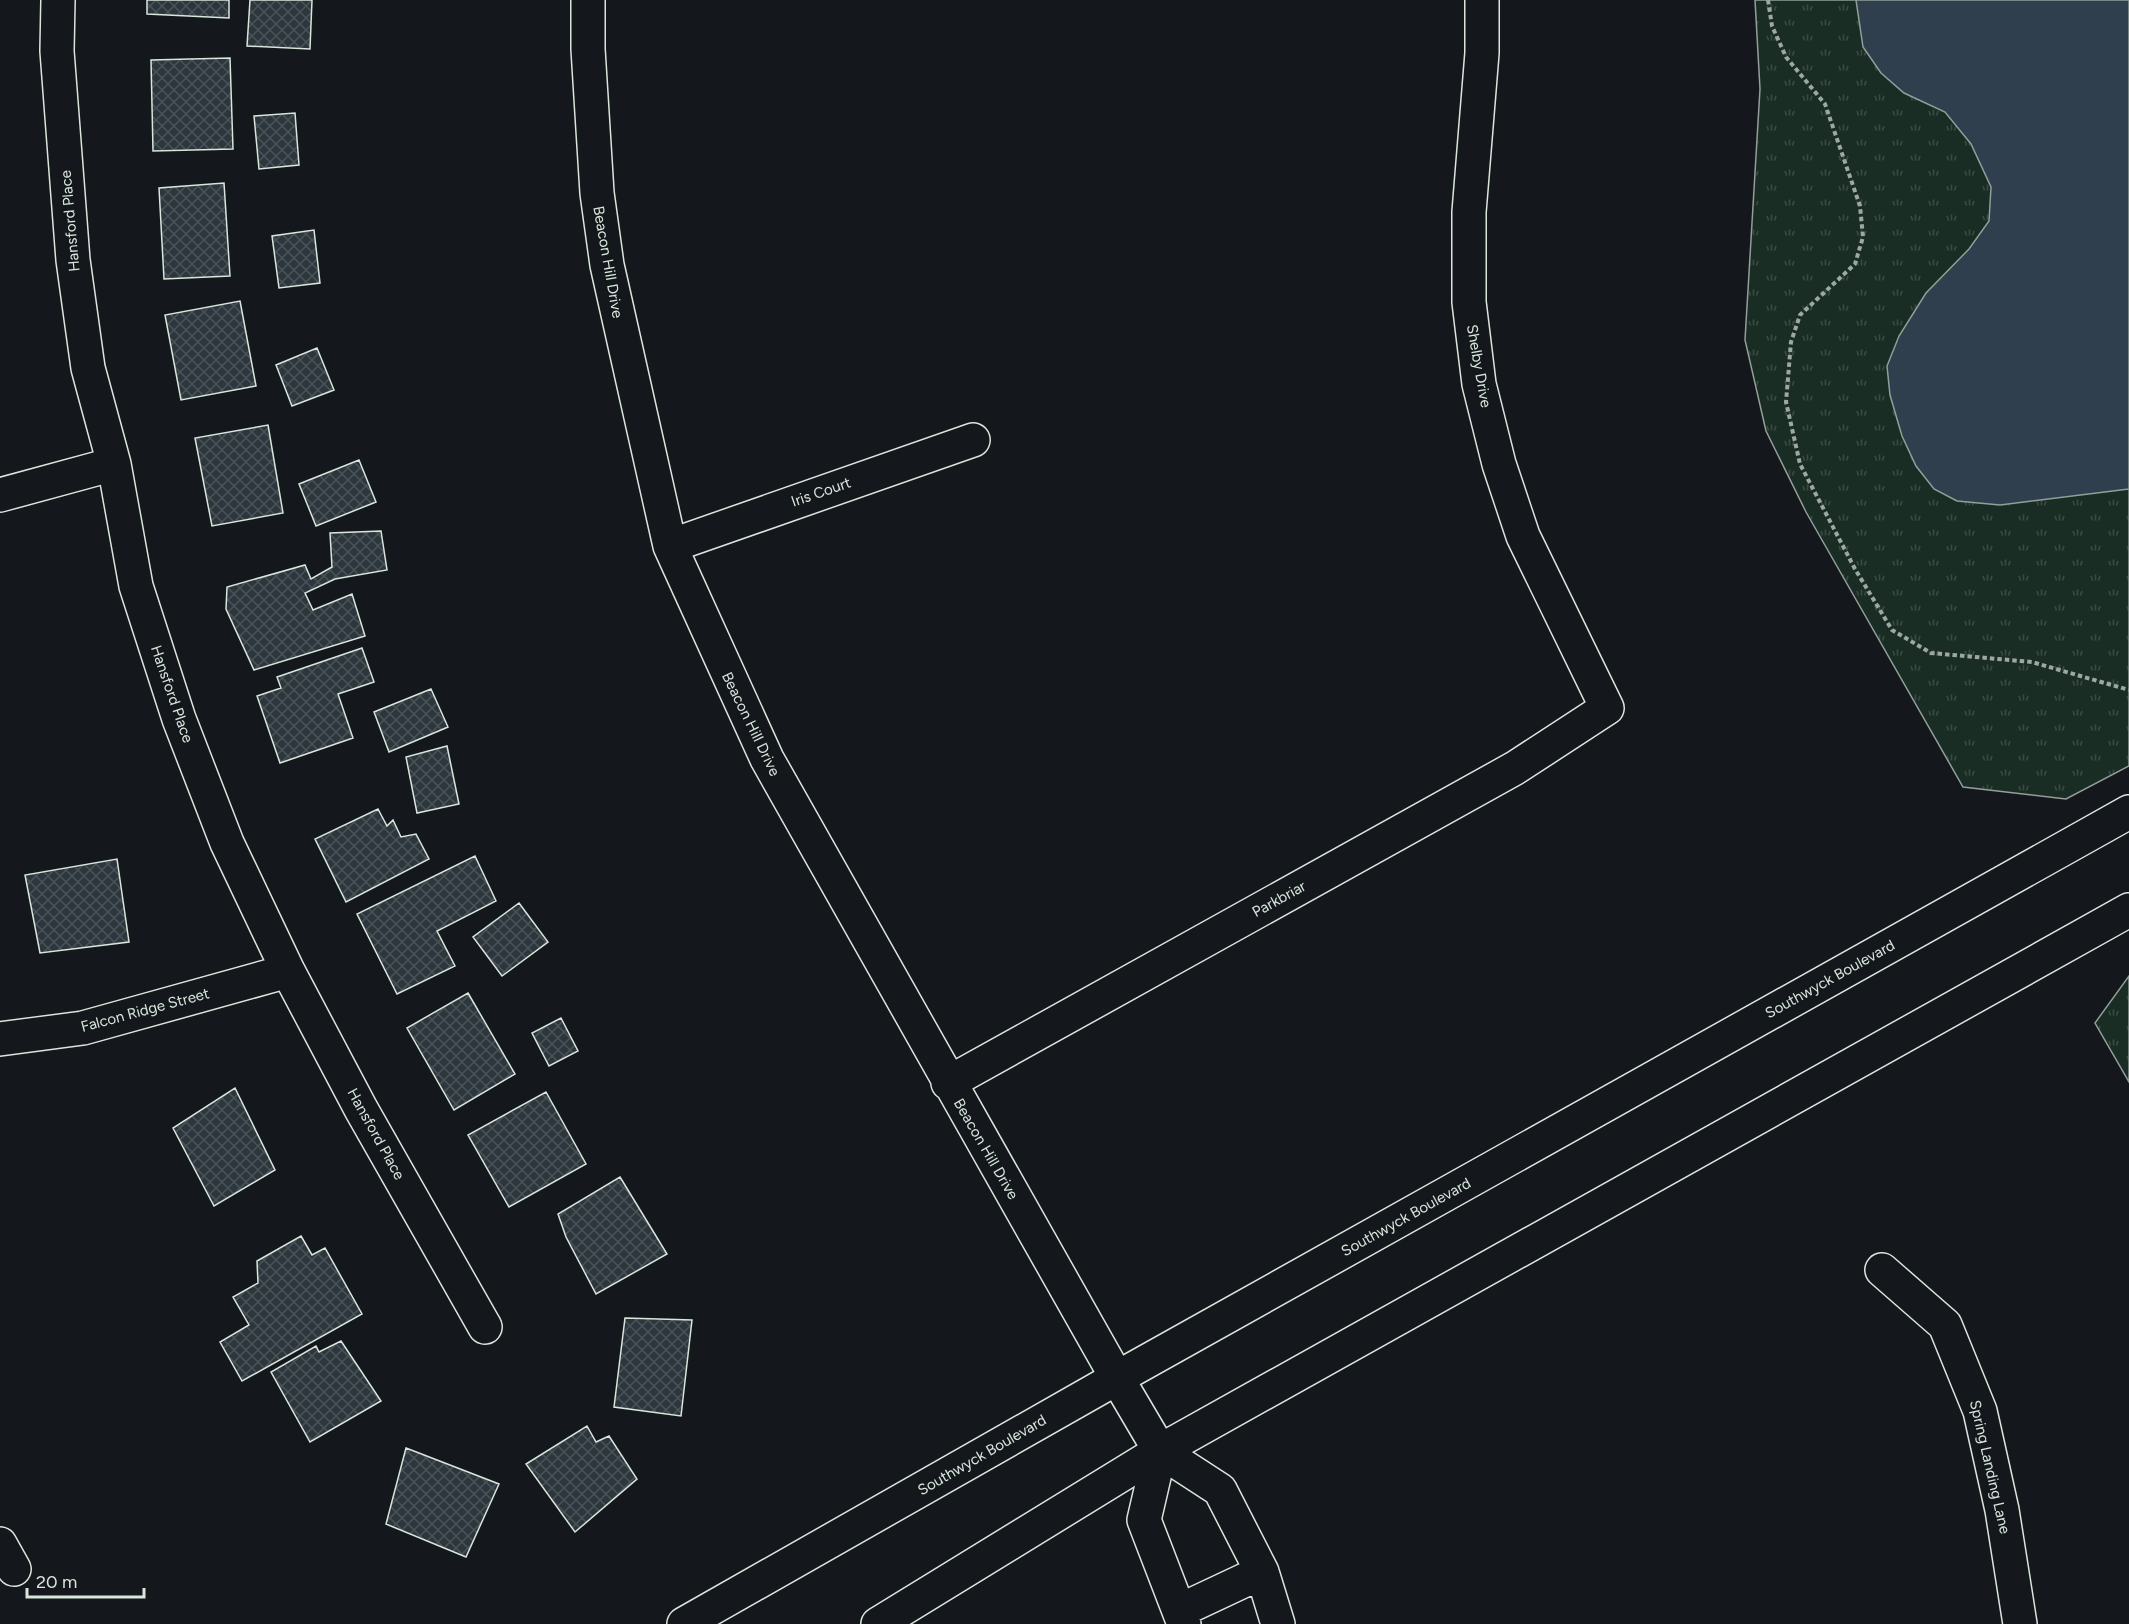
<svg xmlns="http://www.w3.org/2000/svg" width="2129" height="1624" viewBox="0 0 2129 1624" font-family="Figtree,sans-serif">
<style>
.grass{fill:url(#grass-tufts);stroke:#939e99;stroke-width:1.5}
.water{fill:#2f3f4d;stroke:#939e99;stroke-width:1.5}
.building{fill:url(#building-cross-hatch);stroke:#d8e6dc;stroke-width:1.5}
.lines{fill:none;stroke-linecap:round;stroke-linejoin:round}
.minor-casing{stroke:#d8e6dc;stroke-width:36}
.tertiary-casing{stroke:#d8e6dc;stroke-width:36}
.path{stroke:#9da8a2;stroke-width:4;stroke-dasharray:4.5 3;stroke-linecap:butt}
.minor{stroke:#14181c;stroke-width:33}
.tertiary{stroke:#14181c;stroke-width:33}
.labels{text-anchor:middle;stroke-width:4.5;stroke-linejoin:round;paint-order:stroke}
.street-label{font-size:15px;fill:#d8e6dc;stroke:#14181c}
</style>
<defs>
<pattern id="grass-tufts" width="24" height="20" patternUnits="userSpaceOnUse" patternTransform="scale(1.5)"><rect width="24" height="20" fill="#1a2d24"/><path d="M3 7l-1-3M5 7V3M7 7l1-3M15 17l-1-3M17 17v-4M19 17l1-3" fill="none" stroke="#3b4b43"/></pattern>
<pattern id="building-cross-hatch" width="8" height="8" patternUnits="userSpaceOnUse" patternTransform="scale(1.5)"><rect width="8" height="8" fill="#2c363c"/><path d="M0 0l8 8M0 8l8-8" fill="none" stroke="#4a5358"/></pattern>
</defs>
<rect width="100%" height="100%" fill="#14181c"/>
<path class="grass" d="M1755,0H2129V766L2066,799L1963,787L1806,512L1766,431L1745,340L1760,89Z
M2129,976V1082L2095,1023Z"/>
<path class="water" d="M1856,0H2129V489L2000,505L1957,501L1934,489L1916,466L1902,436L1890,395L1887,366L1899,336L1926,293L1969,249L1989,221L1991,187L1971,144L1945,112L1904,93L1881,73L1863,47Z"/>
<path class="building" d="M147,0H229V18L147,14Z
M250,0H312L310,49L247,46Z
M230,58L233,149L153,151L151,60Z
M295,113L299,165L259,169L254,116Z
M224,183L230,276L164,279L159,188Z
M314,230L320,283L279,288L272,236Z
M240,301L256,386L181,400L165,315Z
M317,348L334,390L292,406L276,365Z
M268,425L283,513L212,526L195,438Z
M359,460L376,502L316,526L299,484Z
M381,531L387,570L335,579L305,593L313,610L352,594L365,636L254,670L226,609L227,587L305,565L311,579L332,567L330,533Z
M362,648L374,682L338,694L353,738L280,763L257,696L281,688L277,677Z
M431,689L448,727L389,752L374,712Z
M447,746L459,804L417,813L406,757Z
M378,809L387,826L393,820L401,837L416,834L429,859L346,902L315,839Z
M475,856L496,901L437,931L455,966L397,994L357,914Z
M117,859L129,942L40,953L25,875Z
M519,903L548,942L502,976L473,937Z
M468,993L515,1074L454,1110L407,1028Z
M561,1018L578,1051L549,1066L532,1033Z
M235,1088L275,1170L214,1206L173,1128Z
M546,1092L586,1164L509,1207L468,1135Z
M620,1177L667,1254L596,1294L566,1237L558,1214Z
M301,1236L312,1255L325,1248L362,1314L242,1381L220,1342L249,1325L233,1297L258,1283L257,1261Z
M625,1318L692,1320L681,1416L614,1407Z
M341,1341L381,1401L310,1442L271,1372L316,1346L319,1352Z
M587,1426L596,1442L609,1436L637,1479L575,1532L526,1464Z
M406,1448L499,1484L466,1557L386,1524Z"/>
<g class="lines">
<g class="minor-casing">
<path id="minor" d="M58,0L57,51L73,260L88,368L114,464L136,586L179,719L227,843L288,971L361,1109L485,1327
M588,0V49L597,193L607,265L670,546L767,759L1117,1378
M0,495L114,464
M670,546L973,440
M0,1039L83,1028L288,971
M948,1083L1515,768L1607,708L1523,536L1499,464L1479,384L1469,302V212L1482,53V0
M1882,1270L1945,1325L1980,1411L2002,1510L2020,1624
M0,1544L14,1569
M1179,1611L1262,1572
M1184,1624L1144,1520L1160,1451L1220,1490L1262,1572L1278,1624"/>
</g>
<g class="tertiary-casing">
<path id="tertiary" d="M1117,1378L1160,1451
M684,1624L1117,1378L2129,812
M878,1624L1160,1451L2129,910"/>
</g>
<path class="path" d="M1768,0L1772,26L1786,57L1825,104L1860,206L1863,237L1855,264L1800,315L1791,342L1786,402L1800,464L1855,569L1892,630L1931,653L2032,662L2129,690"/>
<use href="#minor" class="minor"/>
<use href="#tertiary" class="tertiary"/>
</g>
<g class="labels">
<g class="street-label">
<text transform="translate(70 221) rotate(-95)" y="5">Hansford Place</text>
<text transform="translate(608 262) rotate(80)" y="5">Beacon Hill Drive</text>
<text transform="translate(1479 366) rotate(80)" y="5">Shelby Drive</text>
<text transform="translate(821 492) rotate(-19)" y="5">Iris Court</text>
<text transform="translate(172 694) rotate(71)" y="5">Hansford Place</text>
<text transform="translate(751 724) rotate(64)" y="5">Beacon Hill Drive</text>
<text transform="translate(1279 899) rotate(-29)" y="5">Parkbriar</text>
<text transform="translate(1830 979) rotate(-29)" y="5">Southwyck Boulevard</text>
<text transform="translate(145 1010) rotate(-15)" y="5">Falcon Ridge Street</text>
<text transform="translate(376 1134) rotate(61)" y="5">Hansford Place</text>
<text transform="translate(986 1149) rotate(60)" y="5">Beacon Hill Drive</text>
<text transform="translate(1406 1217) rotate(-29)" y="5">Southwyck Boulevard</text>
<text transform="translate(982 1455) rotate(-30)" y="5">Southwyck Boulevard</text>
<text transform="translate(1990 1467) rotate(77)" y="5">Spring Landing Lane</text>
</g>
</g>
<path d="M27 1588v9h117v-9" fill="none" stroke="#d8e6dc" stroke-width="3"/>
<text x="36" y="1588" font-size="18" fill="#d8e6dc" stroke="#14181c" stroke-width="4.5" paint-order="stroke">20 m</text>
</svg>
